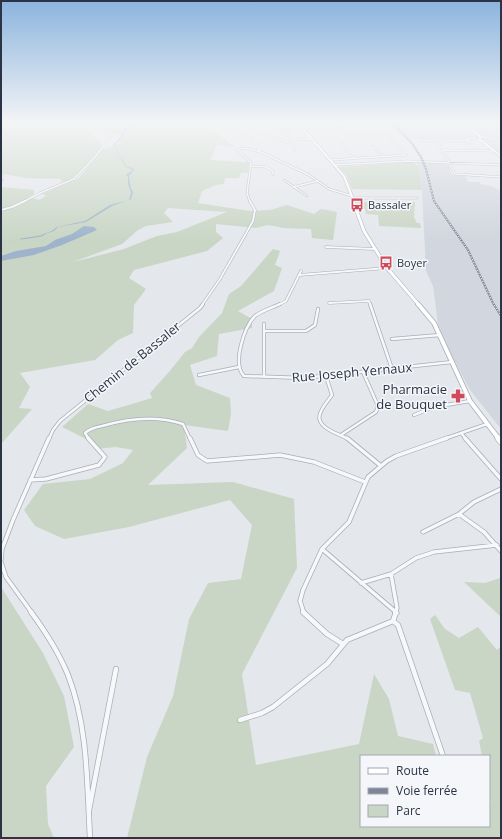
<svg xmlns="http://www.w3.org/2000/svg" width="502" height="839" viewBox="0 0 502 839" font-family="'Open Sans',sans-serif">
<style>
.built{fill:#d2d6de}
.green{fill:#c9d6c5;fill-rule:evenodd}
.water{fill:#9fb4cc}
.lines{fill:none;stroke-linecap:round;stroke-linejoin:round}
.stream{stroke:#9fb4cc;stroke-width:1}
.minor-far4-casing{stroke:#a9aeb7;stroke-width:2.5}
.minor-far3-casing{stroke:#a9aeb7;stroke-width:3}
.minor-far2-casing{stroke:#a9aeb7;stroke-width:4}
.minor-far1-casing{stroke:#a9aeb7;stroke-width:5}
.minor-casing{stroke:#a9aeb7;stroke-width:6}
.secondary-far3-casing{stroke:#a9aeb7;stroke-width:3.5}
.secondary-far2-casing{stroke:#a9aeb7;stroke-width:4}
.secondary-far1-casing{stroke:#a9aeb7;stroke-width:5.5}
.secondary-casing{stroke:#a9aeb7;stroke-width:7}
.primary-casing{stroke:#a3abb8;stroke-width:1}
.minor-far4{stroke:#f7f8fa;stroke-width:1.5}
.minor-far3{stroke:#f7f8fa;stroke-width:2}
.minor-far2{stroke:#f7f8fa;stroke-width:2.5}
.minor-far1{stroke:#f7f8fa;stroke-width:3.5}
.minor{stroke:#f7f8fa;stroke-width:4.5}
.secondary-far3{stroke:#fff;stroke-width:2.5}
.secondary-far2{stroke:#fff;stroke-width:3}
.secondary-far1{stroke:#fff;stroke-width:4}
.secondary{stroke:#fff;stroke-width:5.5}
.primary{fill:#fff;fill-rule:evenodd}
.rail-casing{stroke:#7d8696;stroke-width:2}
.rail{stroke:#f4f6f9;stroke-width:1;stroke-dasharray:1.5;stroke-linecap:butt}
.labels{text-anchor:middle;stroke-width:3;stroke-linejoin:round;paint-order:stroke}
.far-poi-label{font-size:11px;fill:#2b3445;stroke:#f4f6f9;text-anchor:start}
.street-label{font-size:13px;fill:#2b3445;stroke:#f4f6f9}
.poi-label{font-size:13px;fill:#2b3445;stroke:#f4f6f9;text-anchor:end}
</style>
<rect width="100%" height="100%" fill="#e4e7ec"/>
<path class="built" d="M389,122H501V159L479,140L407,139Z
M417,162L448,163L452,175L466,176L468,182H480V184L491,186L501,191V429L470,390L452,356L438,324L433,286L426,271L422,190Z"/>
<path class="green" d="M14,122H59L73,125L78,122H87L100,129L91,133L103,145C92,159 77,181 60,182L62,179L26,178L4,174L2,178L5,180L1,183V128Z
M92,122H203L235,147L217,145L210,160L249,162L248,173H241L239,178H225L224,184L216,185L202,191L198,203L250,211L270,210L287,205L314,214L321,209L337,212L333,240L312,238L311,229L284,228L268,225L256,228L216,224V232L223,238L207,251L134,270L129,278L146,289L134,305L133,333L118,340L95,360L20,373L30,387L19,408L32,409L1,444V187L34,190V194L29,197L39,200L46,196L43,194L79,178L102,150C107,146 114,147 119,143L118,140L121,135L113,134ZM168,208L227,212L177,232L157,236L124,249L73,262L122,244L138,230L146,226L173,222L164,213Z
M296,122L287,124L292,130L271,132L264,123Z
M412,162L418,166L422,190L352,189L346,174L338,167Z
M357,202H415L414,217L417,223H420L421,228L379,226L378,215L366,214L365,209L359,208Z
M273,249L280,251L275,265L282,268L274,291L238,311L252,319V328L219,334L217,356L190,365L196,385L230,398L231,414L228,431L184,425L187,448L148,485L233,482L294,499L297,568L242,674L256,765L359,744L374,674L389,699L398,736L433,744L436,756H361V826H489V805L491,804L489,793V756H482L479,741L483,738L470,693L455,690L430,619L435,615L445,629L459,638L478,627L497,650L501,646V838H127L147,757L173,696L189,619L208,583L241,579L252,525L230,500L129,527L64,539L35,526L24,510L43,484L90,479L123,463L133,450L116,447L95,449L90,441L62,427L88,404L108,411L152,398L150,393L169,372L185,352L192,348L199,337L222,313L229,294L241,286Z
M500,578H501V617L464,582L485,583Z
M1,587L43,653L64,696L74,747L46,786L48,824L54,838H1Z"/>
<path class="water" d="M131,122L133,126L127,129V130L114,146C117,149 118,155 123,157L122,159L126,166L134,169V170L129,176L131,189L133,192L131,199L112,206L86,222L58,227L54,231L42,235L1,243L41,235L52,231L57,227L85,221L110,205L129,200L131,193L128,184V177L126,175L133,170L125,166L121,159L122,157L118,154L116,148L113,145L120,137L125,128L131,127L130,125Z
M84,226L94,227L97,230L62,245L34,255L1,261V256L16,251L46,246L55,240L72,234Z"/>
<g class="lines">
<path class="stream" d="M21,239L42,236L45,234"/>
<g class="minor-far4-casing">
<path id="minor-far4" d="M227,122C238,131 256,137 260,152
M376,122L404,154
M323,124H334L337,129H326Z
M233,128H245L289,143
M337,129L349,128
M284,132L293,141
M349,133L385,132
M349,137L350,122
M483,137L499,140
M420,139L423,141L436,140
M466,139L477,138
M445,141L468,140L470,143
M292,142L294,140L310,139
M438,142L455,174L501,177
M293,143L295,151
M342,144L353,158
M373,146L383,156
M443,150L495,151
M330,160L406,155
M335,165L408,161L501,165
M250,166L266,167L273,171V175
M284,180L307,196
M293,187L318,181
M353,198H417
M23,202L40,193L74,179L94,158L112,135L90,122
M250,202L247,193L251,163L237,150L244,148L261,152L309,175L329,189L352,196"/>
</g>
<g class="minor-far3-casing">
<path id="minor-far3" d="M1,210L12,207L25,201
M326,247L375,249
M299,275L387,268
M329,303L369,301L370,305
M202,305L220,279L253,221L255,210L250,201
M278,305L286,301L301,271"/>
</g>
<g class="minor-far2-casing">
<path id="minor-far2" d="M280,304C272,308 263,310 255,316C244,327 232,364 244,376L303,378L452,362
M370,304L392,369
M264,324V376
M264,331H306L315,325L318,309
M392,339L440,335
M199,375L239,367
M326,376L332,395C328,401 322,407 320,414C315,428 340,434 348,439
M414,415L434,407L470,401
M461,433L466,439
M341,435L376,412L378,406L363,372
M49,439L53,430L60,421L200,308L203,304
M89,439L85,433C89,429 97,427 102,426C129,418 156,415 183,424L190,439
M444,439L487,424"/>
</g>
<g class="minor-far1-casing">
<path id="minor-far1" d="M190,438L198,455L207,461L280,455L314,462L365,482
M347,438L381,466
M465,438L501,479
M30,480L46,479L99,465L105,457L88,438
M459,514L484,532L501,551
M423,532L459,514L474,502L501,489
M322,549L397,613
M1,560L2,549L13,520L49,438
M1,562L6,577L32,613
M391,574L397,608L395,613
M361,583L391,574L416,558L434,552L497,545
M304,613L300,601L303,590L322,549L349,522L368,477L387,461L396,456L447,438"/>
</g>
<g class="minor-casing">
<path id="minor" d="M31,612C45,631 59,653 68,675C88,726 87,784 90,838
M303,612L327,634L343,644
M393,621L398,625L443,756
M240,720L262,713L273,707L327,664L347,640L393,621L396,612
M89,810L116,669"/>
</g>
<g class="secondary-far3-casing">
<path id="secondary-far3" d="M297,122L344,176L354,202"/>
</g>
<g class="secondary-far2-casing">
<path id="secondary-far2" d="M353,201L364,231L387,268L419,305"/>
</g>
<g class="secondary-far1-casing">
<path id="secondary-far1" d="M418,304L434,323L470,401L499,439"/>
</g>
<g class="secondary-casing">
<path id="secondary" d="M498,438L501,442"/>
</g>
<g class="primary-casing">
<path id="primary" d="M461,122H464L482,136V138H480Z
M478,138H480L501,155V157L478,140Z"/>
</g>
<use href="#minor-far4" class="minor-far4"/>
<use href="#minor-far3" class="minor-far3"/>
<use href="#minor-far2" class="minor-far2"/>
<use href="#minor-far1" class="minor-far1"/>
<use href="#minor" class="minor"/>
<use href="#secondary-far3" class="secondary-far3"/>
<use href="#secondary-far2" class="secondary-far2"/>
<use href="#secondary-far1" class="secondary-far1"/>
<use href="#secondary" class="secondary"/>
<use href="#primary" class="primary"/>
<g class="rail-casing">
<path id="rail" d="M391,122L411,142L421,157L426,169L434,201L468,250L493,303L501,316"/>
</g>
<use href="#rail" class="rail"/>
</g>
<linearGradient id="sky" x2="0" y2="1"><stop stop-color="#8bb4dd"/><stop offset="0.51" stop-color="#f3f4f6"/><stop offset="1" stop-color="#f3f4f6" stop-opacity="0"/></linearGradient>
<rect width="502" height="240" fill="url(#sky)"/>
<defs>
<g id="bus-bare" transform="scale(1.08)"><path d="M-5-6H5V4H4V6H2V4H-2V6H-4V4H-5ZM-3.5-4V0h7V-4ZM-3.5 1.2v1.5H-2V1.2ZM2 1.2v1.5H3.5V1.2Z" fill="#d1495b" stroke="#f4f6f9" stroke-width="2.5" paint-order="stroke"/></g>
<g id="pharmacy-bare" transform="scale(1.08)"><path d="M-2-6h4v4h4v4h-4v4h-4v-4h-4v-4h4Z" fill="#d1495b" stroke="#f4f6f9" stroke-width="2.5" paint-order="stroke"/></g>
</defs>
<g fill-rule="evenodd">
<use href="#bus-bare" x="357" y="205"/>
<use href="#bus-bare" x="386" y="263"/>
<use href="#pharmacy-bare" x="458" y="396"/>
</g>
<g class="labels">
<g class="far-poi-label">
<text x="368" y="209">Bassaler</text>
<text x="397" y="267">Boyer</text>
</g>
<g class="street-label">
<text transform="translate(132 362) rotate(-39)" y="5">Chemin de Bassaler</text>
<text transform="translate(352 372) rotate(-5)" y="5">Rue Joseph Yernaux</text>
</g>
<g class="poi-label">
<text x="447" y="394">Pharmacie<tspan x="447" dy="15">de Bouquet</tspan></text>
</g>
</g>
<rect width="502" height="839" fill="none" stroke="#2b3445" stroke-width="4"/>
<rect x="360" y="755" width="130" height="72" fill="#f4f6f9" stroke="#a4a8b1"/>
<rect x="368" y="768" width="20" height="6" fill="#ffffff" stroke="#a4a8b1"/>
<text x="396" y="775" font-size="12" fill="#2b3445">Route</text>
<rect x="368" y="788" width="20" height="6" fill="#7d8696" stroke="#a4a8b1"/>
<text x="396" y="795" font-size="12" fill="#2b3445">Voie ferrée</text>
<rect x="368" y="805" width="20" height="12" fill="#c9d6c5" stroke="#a4a8b1"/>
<text x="396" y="815" font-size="12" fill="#2b3445">Parc</text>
</svg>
